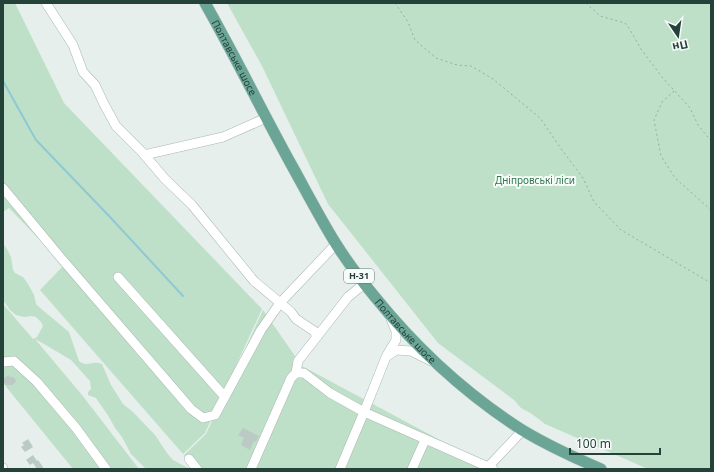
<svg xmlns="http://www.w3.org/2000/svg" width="714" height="472" viewBox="0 0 714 472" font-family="'Noto Sans',sans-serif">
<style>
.green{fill:#bfe0c8}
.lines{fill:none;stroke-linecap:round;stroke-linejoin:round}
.stream{stroke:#8ec9d4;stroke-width:2}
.building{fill:#bbcac4}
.minor-casing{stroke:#a8b8b2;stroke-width:10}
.major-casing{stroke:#c2cac8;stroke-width:12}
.path{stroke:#86b3a5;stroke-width:1;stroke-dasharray:2 3;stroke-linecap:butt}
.minor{stroke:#fff;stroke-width:9}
.major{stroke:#6aa596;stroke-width:11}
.labels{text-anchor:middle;stroke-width:4;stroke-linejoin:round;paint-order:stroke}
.shield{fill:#f7fbf9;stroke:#637a73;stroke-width:1}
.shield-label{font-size:9px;font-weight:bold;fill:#24423a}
.street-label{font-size:10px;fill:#24423a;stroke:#f7fbf9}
.park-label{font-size:10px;fill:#2d7a4b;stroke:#f7fbf9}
</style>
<rect width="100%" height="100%" fill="#e6efeb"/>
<path class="green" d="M3,3H15L64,103L262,309L205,433L183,454L40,290L64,265L9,208L3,212Z
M227,3H711V469H648L545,424L532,414L521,408L514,400L438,343L328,204L262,66Z
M3,244L7,249L11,257L13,270L15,273L23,277L28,284L34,295L36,304L39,307L69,332L79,361C87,368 93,360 102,364L111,385L123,404L133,412L155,435L167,453L173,460L190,469H146L131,454L122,437L115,428L109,417L96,398L88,395V392L91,389L90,381L71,360L44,344L35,339L82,395L139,469H73L3,383V304L33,339L37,337L43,326L41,322L36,317L32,316L24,317L16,315L10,310L3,300Z
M263,310L302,366L494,469H197L184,455L206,434Z"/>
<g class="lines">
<path class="stream" d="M3,81L36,140L110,217L183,296"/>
</g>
<path class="building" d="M8,375L10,377H13L16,380L15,383L12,385H6L3,381V379Z
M243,428L259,436L256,442L254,441L250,450L241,445L244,438L238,435Z
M28,439L33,447L25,452L21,447L24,445L22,443Z
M33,455L37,461L38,460L43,467L42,469H37L33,463L30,465L26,460Z"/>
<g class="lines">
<g class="minor-casing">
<path id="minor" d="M46,3L73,45L83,72L95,85L104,104L116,126L142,152L165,179L192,205L254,281L291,312L296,319L314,331L317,337
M144,155L223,137L266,118
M3,188L61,258L191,409L203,418L215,415L261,330L280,303L336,244
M118,277L225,397
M387,355L396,340V331L391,319
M3,362L14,361L37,382L76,428L106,469
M296,373L298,361L348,297L364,284
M189,459L197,469
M3,468V469
M251,469L291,378L296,373H304L330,393L364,412L493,469
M340,469L364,412L386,357L396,350L411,351L431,361
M412,469L425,440
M487,469L488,467L523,430"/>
</g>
<g class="major-casing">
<g id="major">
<path id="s1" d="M205,3C235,56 262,111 291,164C306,191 320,218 336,244C348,263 361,280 375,297C417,349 466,394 522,430C547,445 575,458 601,469"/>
</g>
</g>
<path class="path" d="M395,3L408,22L415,40L436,58L457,65L471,66L493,79L540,118L562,150L583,178L594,202L621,230L711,283
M586,3L600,16L625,23L629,28L641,49L662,77L690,108L698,125L711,141
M674,91L662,102L654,120L661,156L675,178L711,210"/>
<use href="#minor" class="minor"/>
<use href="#major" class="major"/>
</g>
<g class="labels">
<rect class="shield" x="344" y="269" width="30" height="14" rx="3"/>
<g class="shield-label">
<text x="359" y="279">Н-31</text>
</g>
<g class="street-label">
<text dy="4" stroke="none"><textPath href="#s1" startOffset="62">Полтавське шосе</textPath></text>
<text dy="4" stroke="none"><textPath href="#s1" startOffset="386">Полтавське шосе</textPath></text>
</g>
<g class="park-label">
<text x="535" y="184">Дніпровські ліси</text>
</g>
</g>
<rect width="714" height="472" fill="none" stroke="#24423a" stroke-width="8"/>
<g transform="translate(678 36) rotate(167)" stroke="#f7fbf9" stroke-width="3" paint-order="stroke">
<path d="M0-3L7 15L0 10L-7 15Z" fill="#24423a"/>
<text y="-6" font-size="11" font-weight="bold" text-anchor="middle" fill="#24423a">Пн</text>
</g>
<path d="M570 448v6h90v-6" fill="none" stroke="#24423a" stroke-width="2"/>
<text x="576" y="448" font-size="12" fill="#24423a" stroke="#f7fbf9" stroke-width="3" paint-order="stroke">100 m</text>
</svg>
